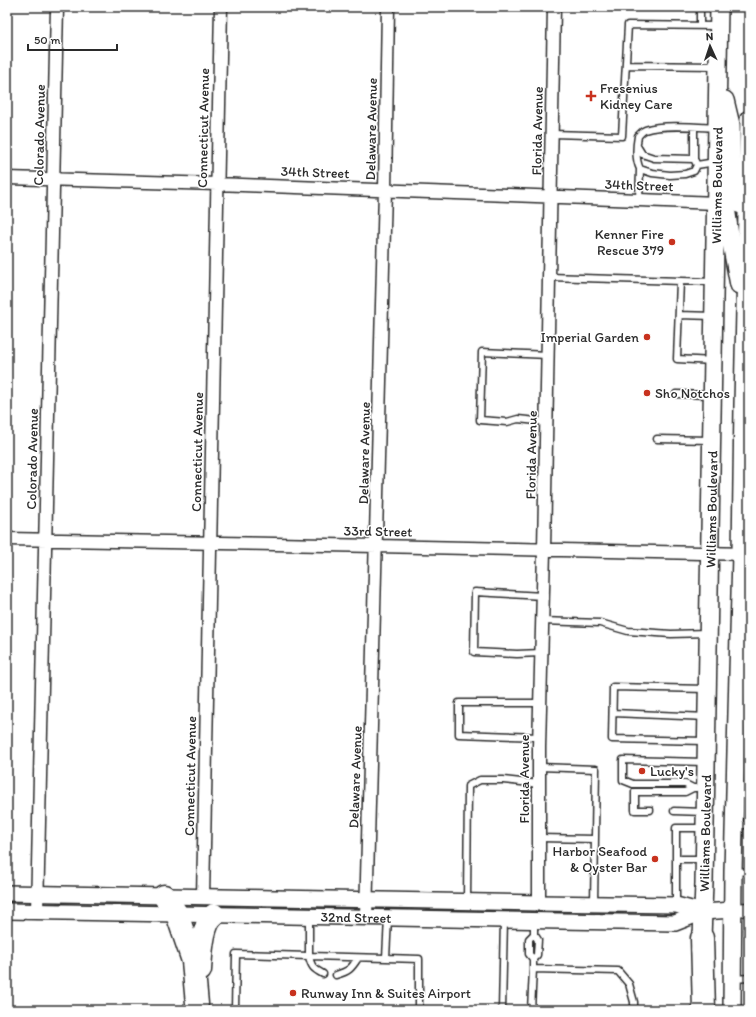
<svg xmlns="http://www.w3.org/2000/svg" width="756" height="1017" viewBox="0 0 756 1017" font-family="Itim,sans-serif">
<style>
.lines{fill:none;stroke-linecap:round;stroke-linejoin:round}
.service-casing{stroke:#2b2b2b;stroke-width:9}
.minor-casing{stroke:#2b2b2b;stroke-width:15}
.tertiary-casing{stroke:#2b2b2b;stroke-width:18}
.secondary-casing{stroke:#2b2b2b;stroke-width:20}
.motorway-casing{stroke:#2b2b2b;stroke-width:25}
.service{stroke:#fff;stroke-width:6}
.minor{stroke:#fff;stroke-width:12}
.tertiary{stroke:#fff;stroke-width:15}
.secondary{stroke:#fff;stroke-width:17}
.motorway{stroke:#fff;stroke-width:22}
.poi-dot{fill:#c8321e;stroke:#fff;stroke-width:1.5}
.labels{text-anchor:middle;stroke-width:3;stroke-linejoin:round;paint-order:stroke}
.poi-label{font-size:14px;fill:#2b2b2b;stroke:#fff;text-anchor:start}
.street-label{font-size:14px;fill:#2b2b2b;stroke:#fff}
</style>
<rect width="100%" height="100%" fill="#fff"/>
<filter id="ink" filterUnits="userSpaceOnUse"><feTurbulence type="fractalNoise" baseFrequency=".025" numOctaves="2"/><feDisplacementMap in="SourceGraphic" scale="8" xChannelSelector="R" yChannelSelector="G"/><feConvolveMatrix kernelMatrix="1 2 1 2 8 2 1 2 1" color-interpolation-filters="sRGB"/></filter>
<g filter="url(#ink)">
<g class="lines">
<g class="service-casing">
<path id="service" d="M700,7V26
M626,65L717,66
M552,134L622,136L628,25L717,26
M637,146L642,154L654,158L694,159L697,165
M694,159V127
M715,162L697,165L694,171L685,174L670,175L652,173L640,169C635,159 636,147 638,136C640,134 642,131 645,130C662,124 697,127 716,128
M639,200L640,169
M549,277L714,282
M680,281L677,359L713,361
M679,315L713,316
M676,394L712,395
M546,422L518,419L507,422L480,420L482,352L548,355
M657,439L711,440
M542,621L600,623L628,631L671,634L707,633
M541,653L517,654L474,652L475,592L543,596
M613,713L707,717
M539,737L459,734V703H540
M705,741L612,739L613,687L707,689
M539,767L596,769L594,904
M693,788L685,784H633L623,780V760L705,762
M650,810H635V792H685L693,788H696
M674,811L704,812
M735,825H749
M539,838L595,839
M676,859H704
M735,871L749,872
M467,902L468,786L480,780H503L539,784
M676,905V828H703
M309,916V956L386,958L388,918
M534,934L529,939V954L533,959L537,955L538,940L534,934V920
M386,958L419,959V1010
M533,969L618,971L629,984L634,1002V1010
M336,975C349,971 351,969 358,958
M734,979L749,978
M235,1010L236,954L309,956C311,967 314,969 323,974
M502,1010L504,920
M531,1010L533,969V959"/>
</g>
<g class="minor-casing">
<path id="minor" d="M7,178L217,184L717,203
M7,539L377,546L748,554
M203,897L221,7
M539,903V747L544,550L554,7
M732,910L749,909
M37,912L57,7
M366,917L385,190L388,7"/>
</g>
<g class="tertiary-casing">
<g id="tertiary">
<path d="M7,893L539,903L676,905L703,912"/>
<path id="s1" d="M7,911L675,923L703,912L732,910"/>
</g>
</g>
<g class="secondary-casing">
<g id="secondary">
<path d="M725,100L731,125L732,196C735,204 739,206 748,205"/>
<path d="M717,203L725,208L727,214L731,243L739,285"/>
<path id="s2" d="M700,950L702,938L704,883C710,591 716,299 719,7"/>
<path d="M732,1010L733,871L741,554L743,405L749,119"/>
</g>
</g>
<g class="motorway-casing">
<path id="motorway" d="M164,896L177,914L193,961L197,1004
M702,938L704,1010
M200,970C201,955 202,924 214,915"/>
</g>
<use href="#service" class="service"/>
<use href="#minor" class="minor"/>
<use href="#tertiary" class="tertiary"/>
<use href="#secondary" class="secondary"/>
<use href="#motorway" class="motorway"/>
</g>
</g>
<g class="poi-dot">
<path d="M589 90h4v4h4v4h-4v4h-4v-4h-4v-4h4z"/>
<circle cx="672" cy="242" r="4"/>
<circle cx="647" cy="337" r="4"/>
<circle cx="647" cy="393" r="4"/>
<circle cx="642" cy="771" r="4"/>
<circle cx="655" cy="859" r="4"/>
<circle cx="293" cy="993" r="4"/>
</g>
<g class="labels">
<g class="poi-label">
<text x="600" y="93">Fresenius<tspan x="600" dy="16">Kidney Care</tspan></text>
<text x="664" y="239" text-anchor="end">Kenner Fire<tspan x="664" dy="16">Rescue 379</tspan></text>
<text x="639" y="342" text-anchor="end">Imperial Garden</text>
<text x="655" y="398">Sho Notchos</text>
<text x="650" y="776">Lucky's</text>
<text x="647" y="856" text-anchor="end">Harbor Seafood<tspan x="647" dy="16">&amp; Oyster Bar</tspan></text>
<text x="301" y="998">Runway Inn &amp; Suites Airport</text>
</g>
<g class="street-label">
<text transform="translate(203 128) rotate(-89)" y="5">Connecticut Avenue</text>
<text transform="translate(371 129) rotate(-89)" y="5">Delaware Avenue</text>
<text transform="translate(537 131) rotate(-89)" y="5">Florida Avenue</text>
<text transform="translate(39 135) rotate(-89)" y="5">Colorado Avenue</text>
<text transform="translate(315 172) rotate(2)" y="5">34th Street</text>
<text transform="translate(639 185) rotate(2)" y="5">34th Street</text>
<text dy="5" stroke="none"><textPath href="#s2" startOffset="765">Williams Boulevard</textPath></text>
<text transform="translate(197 452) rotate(-89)" y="5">Connecticut Avenue</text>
<text transform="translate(364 453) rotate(-89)" y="5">Delaware Avenue</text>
<text transform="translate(531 455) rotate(-89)" y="5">Florida Avenue</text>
<text transform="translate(32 459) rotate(-89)" y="5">Colorado Avenue</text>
<text dy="5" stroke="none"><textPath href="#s2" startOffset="441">Williams Boulevard</textPath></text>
<text transform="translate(378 531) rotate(1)" y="5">33rd Street</text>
<text transform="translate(190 776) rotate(-89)" y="5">Connecticut Avenue</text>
<text transform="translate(355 777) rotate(-88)" y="5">Delaware Avenue</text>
<text transform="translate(524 779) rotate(-90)" y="5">Florida Avenue</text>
<text dy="5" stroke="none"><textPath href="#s2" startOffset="117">Williams Boulevard</textPath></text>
<text dy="5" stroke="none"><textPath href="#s1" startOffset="349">32nd Street</textPath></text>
</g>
</g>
<rect width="756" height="1017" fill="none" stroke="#fff" stroke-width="24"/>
<rect x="12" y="12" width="732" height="993" fill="none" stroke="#2b2b2b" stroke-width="1.5" filter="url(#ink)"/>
<g transform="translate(710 46) rotate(357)" stroke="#ffffff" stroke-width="3" paint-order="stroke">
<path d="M0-3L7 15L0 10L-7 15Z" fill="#2b2b2b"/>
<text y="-6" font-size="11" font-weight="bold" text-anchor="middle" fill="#2b2b2b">N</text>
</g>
<path d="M28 44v6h89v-6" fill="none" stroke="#2b2b2b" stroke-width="2"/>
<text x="34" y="44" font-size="12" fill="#2b2b2b" stroke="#ffffff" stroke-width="3" paint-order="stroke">50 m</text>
</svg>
